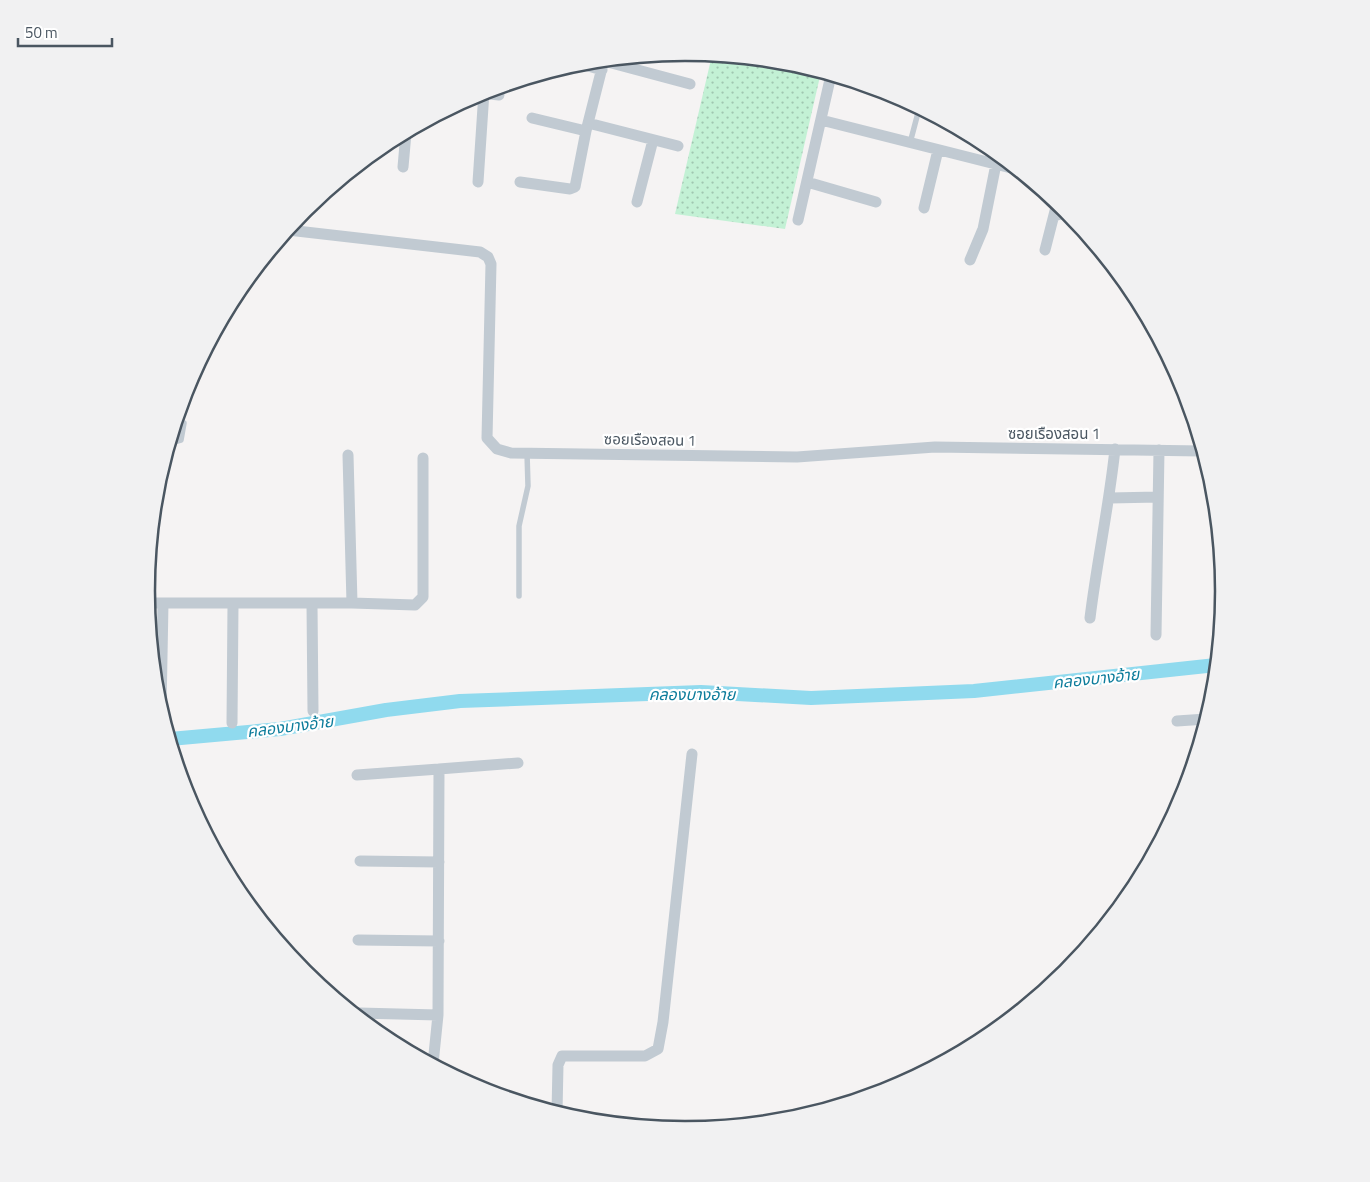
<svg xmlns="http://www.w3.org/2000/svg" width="1370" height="1182" viewBox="0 0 1370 1182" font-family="'Titillium Web','Noto Sans Thai',sans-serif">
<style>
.grass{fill:url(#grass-dots)}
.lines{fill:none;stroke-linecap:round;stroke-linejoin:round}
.canal{stroke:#90daee;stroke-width:14}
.service{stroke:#c1cad2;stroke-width:5.5}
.minor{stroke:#c1cad2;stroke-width:11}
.labels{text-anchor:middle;stroke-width:4.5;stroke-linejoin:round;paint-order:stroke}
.street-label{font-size:15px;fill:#4a5661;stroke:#fff}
.water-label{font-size:16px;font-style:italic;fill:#0c7c9b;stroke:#fff}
.rim{fill:none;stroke:#4a5661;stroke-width:2.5}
</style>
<defs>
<pattern id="grass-dots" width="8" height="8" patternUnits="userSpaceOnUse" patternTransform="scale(1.25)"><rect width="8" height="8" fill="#c3f1d5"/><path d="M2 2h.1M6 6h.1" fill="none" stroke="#a0c6b0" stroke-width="1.8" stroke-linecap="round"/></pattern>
</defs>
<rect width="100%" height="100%" fill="#f5f3f3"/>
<path class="grass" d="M712,55L790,63L821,72L785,229L675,214Z"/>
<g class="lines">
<path class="canal" d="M170,739L280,729L386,710L460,701L701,692L811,698L974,691L1216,665"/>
<path class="service" d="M910,143L919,109
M170,443L181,440L184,423
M519,596V526L528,486L527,453"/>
<path class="minor" d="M604,61L690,84
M578,63L602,70
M481,93L499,95
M532,118L586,131
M821,120L1015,169
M588,123L678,146
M403,167L406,133
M478,182L484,92
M520,182L570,189L575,187L586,131L604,60
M807,182L876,202
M637,202L653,140
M924,208L938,150
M1054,216L1067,212
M798,220L831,75
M288,230L480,252L488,257L491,264L487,438L497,449L511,453L797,457L935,447L1202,451
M1045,250L1057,203
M970,260L983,229L996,164
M348,455L352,603
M1110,498L1158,497
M148,603H352L415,605L423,597V458
M312,604L313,711
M1090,618C1097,561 1109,506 1115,449
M1156,635L1159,450
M161,710L163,603
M1177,721L1206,719
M232,723L233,604
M439,769L518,763
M357,775L439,769L438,1015L433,1064
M360,861L439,862
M358,940L439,941
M359,1013L438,1015
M557,1112L558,1065L562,1056H645L658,1049L663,1022L692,754"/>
</g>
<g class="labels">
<g class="street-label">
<text x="1054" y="439">ซอยเรืองสอน 1</text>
<text transform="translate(650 440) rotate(1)" y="5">ซอยเรืองสอน 1</text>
</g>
<g class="water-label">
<text transform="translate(1096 678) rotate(-6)" y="6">คลองบางอ้าย</text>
<text x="692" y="700">คลองบางอ้าย</text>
<text transform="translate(290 726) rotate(-7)" y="6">คลองบางอ้าย</text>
</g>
</g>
<path d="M0 0H1370V1182H0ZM155 591a530 530 0 1 1 1060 0a530 530 0 1 1-1060 0Z" fill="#f1f1f2" fill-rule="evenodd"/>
<path class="rim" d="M155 591a530 530 0 1 1 1060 0a530 530 0 1 1-1060 0Z"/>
<path d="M18 38v8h94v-8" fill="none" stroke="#4a5661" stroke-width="2.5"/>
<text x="25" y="38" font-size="15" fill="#4a5661" stroke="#ffffff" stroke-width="4" paint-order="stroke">50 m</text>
</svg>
